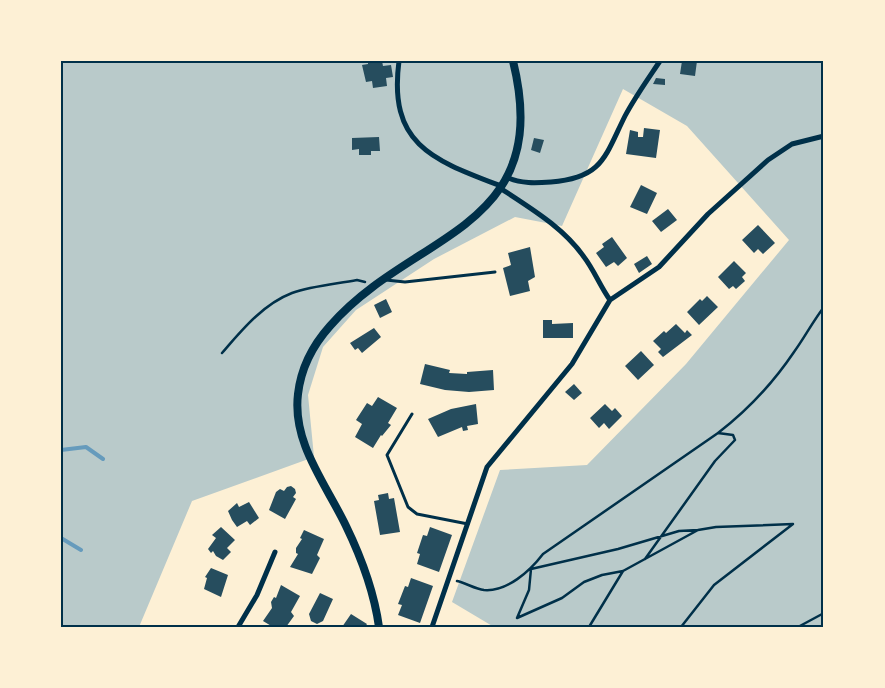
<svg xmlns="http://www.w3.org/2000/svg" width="885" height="688" viewBox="0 0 885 688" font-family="Quicksand,sans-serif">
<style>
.green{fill:#b9caca}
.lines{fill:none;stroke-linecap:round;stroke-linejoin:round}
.stream{stroke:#669bbc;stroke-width:4}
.building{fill:#264d5e}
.path{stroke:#003049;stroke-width:2.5}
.service{stroke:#003049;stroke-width:3}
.minor{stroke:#003049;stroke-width:5}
.tertiary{stroke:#003049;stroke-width:8}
.neatline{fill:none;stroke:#003049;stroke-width:2}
</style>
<rect width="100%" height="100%" fill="#fdf0d5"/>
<path class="green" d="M61,61H824V627H494L452,602L500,470L587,465L686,364L789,240L687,126L623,89L562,226L515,217L434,259L356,310L323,347L308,395L314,457L192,501L139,627H61Z"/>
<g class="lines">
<path class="stream" d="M61,450L86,447L103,459
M61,538L81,550"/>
</g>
<path class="building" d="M368,61H382L383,66L391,65L393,77L386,78L387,86L373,88L372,81L366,82L362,65L368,64Z
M682,61H697L695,76L680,74Z
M656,78L665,79V85L653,84Z
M644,128L660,130L656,158L626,154L630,130L638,132V137H643Z
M379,137L380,151H371V155H359V149L352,150V138Z
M534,138L544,140L540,153L531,150Z
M641,185L657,193L647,214L630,207Z
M668,209L677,220L661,232L652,221Z
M758,225L775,243L763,254L758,249L754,253L742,240Z
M612,237L627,258L618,266L614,262L606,267L596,253L604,247L602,244Z
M530,247L535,277L528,281L530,291L510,296L503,268L511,265L508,253Z
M647,256L652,264L639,273L634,264Z
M734,261L746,273L742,277L745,281L736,289L733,286L729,289L718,277Z
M707,296L718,307L699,325L687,312L700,299L702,301Z
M386,299L392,312L380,318L374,305Z
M543,320H552V324L573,323V338H543Z
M676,324L685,333L687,330L692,335L663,357L658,352L661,349L653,341L664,331L666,333Z
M374,328L381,337L362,353L358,348L355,350L350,343Z
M641,351L654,365L638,380L625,366Z
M425,364L450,370L449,373L467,374V372L493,370L494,390L469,392L445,390L420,384Z
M574,384L582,393L574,400L565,392Z
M378,397L397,408L388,423L391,425L382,436L381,435L373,448L355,437L362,424L356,420L367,403L372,406Z
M476,404L478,424L467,426L468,430L463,431L462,427L438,437L428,419L451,409Z
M605,404L612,411L615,408L622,416L609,429L604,423L599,428L590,418Z
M291,486L295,489L296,493L293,497L296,499L285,519L269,510L276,492L280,489L284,491L287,487Z
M388,493L389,499L394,498L400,532L380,535L374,501L379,500L378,495Z
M249,502L259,518L250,525L247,521L237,527L232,520L228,511L237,503L239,507Z
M221,527L235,540L227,548L231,552L223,560L216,556L213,551L211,553L208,549L216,538L212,535Z
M430,527L452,535L439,572L417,564L420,554L417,553L423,535L427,536Z
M304,530L324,539L317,555L320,558L312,574L290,567L298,554L296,553V548L302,539L300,538Z
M211,568L228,575L221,597L204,589L207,578L205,577Z
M411,578L433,586L420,623L398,615L402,605L398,604L405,586L408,587Z
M281,585L300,596L291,612L294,616L286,627H273L263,621L272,608L271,602L274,597L276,598Z
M320,593L333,599L323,621L317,624L311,621L309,614Z
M351,614L367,624L365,627H342Z"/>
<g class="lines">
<path class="path" d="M222,353C241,331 263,304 292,293C312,286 336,284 357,280L365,282
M645,559L715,461L735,440L733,435L718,433
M623,571L698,530L716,527L793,524L714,585L681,627
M457,581C466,583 475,589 484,590C507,592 530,571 543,554L718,433C748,410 773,383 794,352C805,337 813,321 824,307
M589,627L623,571L602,575L584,582L562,598L517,618L529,590L531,569L618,549L679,531L698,530
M648,627H649
M798,627L824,613"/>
<path class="service" d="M386,280L405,282L495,272
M412,414L387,455L408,507L417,514L468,524"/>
<path class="minor" d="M399,61C388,145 433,160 501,186
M506,177C521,184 536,183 551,182C603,178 605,156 625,116C635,97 648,79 660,61
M500,188C530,208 563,227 584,257C594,270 600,286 610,300
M238,627L257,595L275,552
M432,627L487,467L572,364L610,300L659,267L708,214L768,160L792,144L824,136"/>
<path class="tertiary" d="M379,627C374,591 362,559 346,526C326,484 292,443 298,394C301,368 313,345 330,326C412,231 555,232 513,61"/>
</g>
<rect width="885" height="688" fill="none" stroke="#fdf0d5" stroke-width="125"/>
<rect x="62" y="62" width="760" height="564" class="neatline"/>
</svg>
